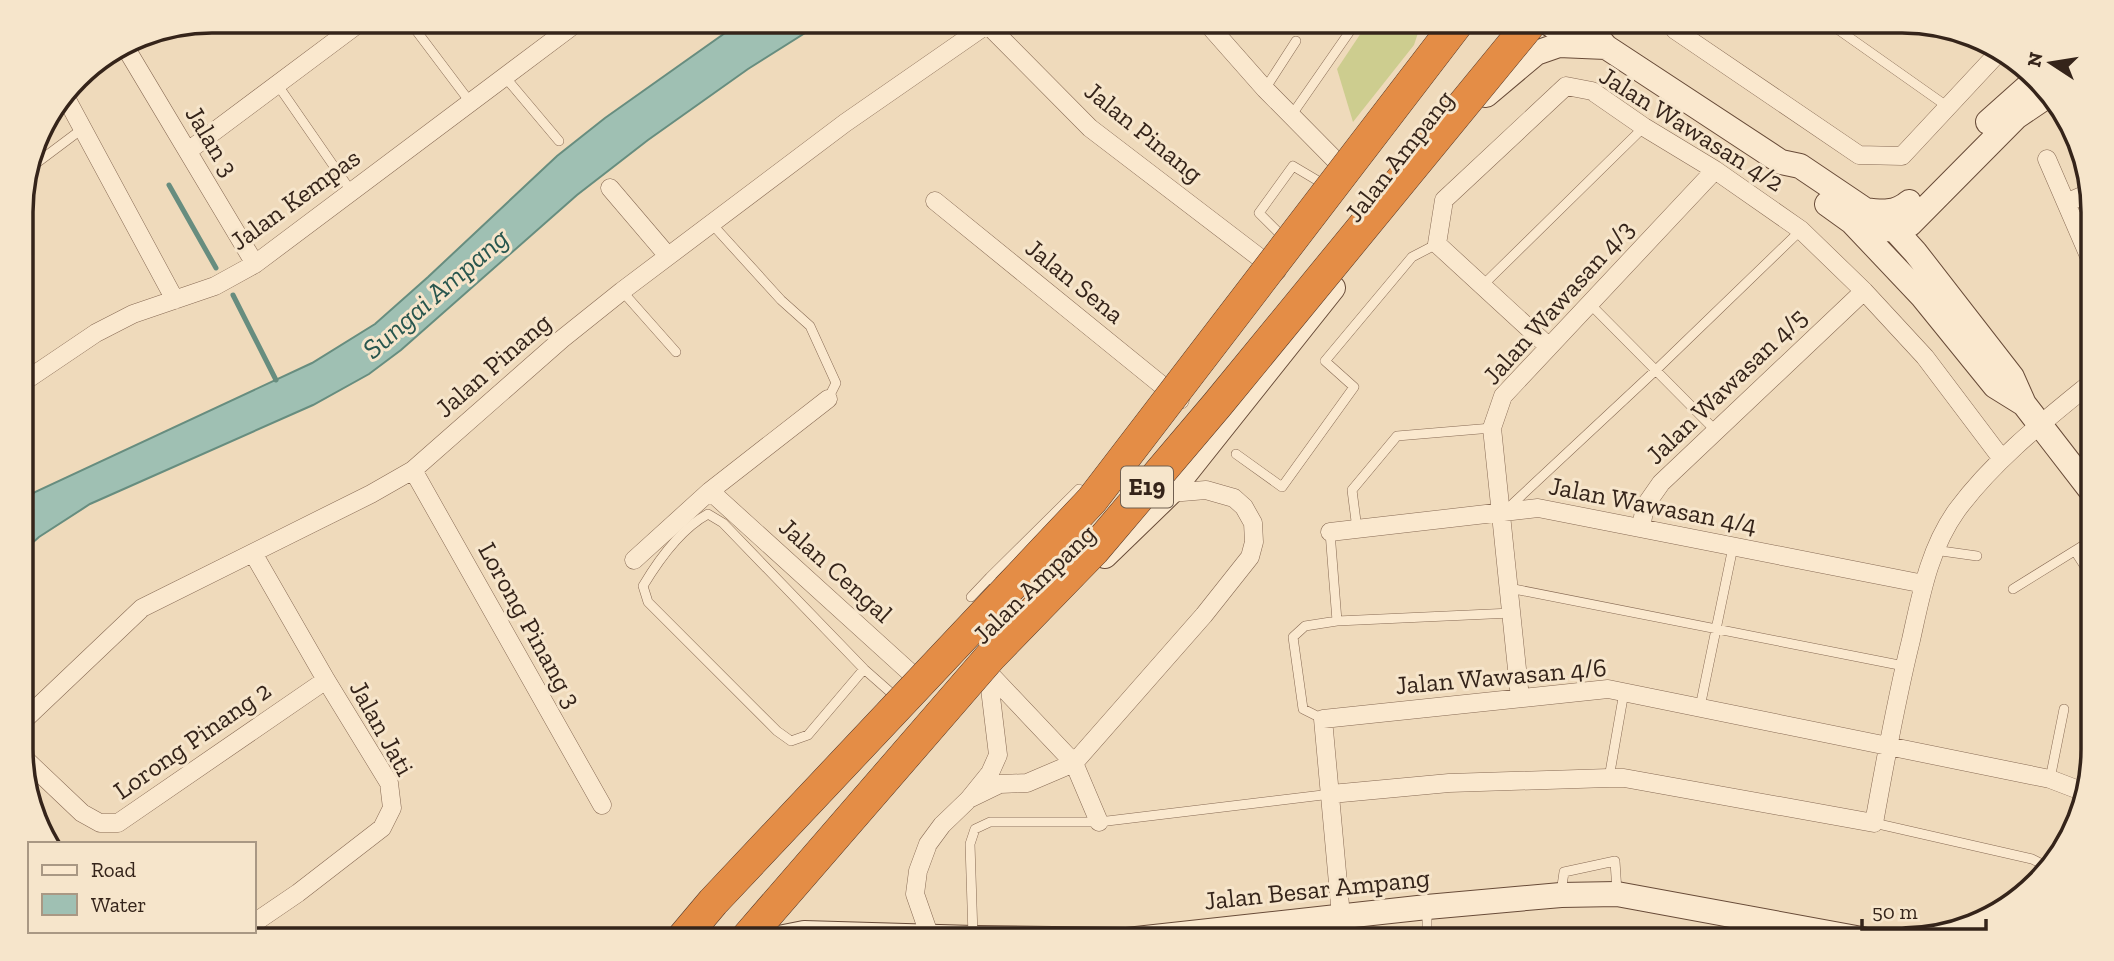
<svg xmlns="http://www.w3.org/2000/svg" width="2114" height="961" viewBox="0 0 2114 961" font-family="'Zilla Slab',serif">
<style>
.green{fill:#cdcd8f}
.water{fill:#9fc0b3;stroke:#678d7f;stroke-width:2}
.lines{fill:none;stroke-linecap:round;stroke-linejoin:round}
.stream{stroke:#678d7f;stroke-width:5}
.lane-casing{stroke:#876a54;stroke-width:10}
.street-casing{stroke:#876a54;stroke-width:19}
.secondary-casing{stroke:#684b38;stroke-width:26}
.lane{stroke:#fae8ce;stroke-width:9}
.street{stroke:#fae8ce;stroke-width:18}
.secondary{stroke:#fae8ce;stroke-width:24}
.highway-bridge-casing{stroke:#543829;stroke-width:33;stroke-linecap:butt}
.highway-bridge{stroke:#e48d46;stroke-width:32}
.labels{text-anchor:middle;stroke-width:6;stroke-linejoin:round;paint-order:stroke}
.shield{fill:#f6e5cb;stroke:#6f5e4f;stroke-width:2}
.shield-label{font-size:24px;font-weight:bold;fill:#35241a}
.street-label{font-size:26px;fill:#35241a;stroke:#f6e5cb}
.water-label{font-size:28px;font-style:italic;fill:#28564e;stroke:#f6e5cb}
.rim{fill:none;stroke:#35241a;stroke-width:3.5}
</style>
<rect width="100%" height="100%" fill="#efdabb"/>
<path class="green" d="M1369,21H1422L1414,45L1353,122L1337,69Z"/>
<path class="water" d="M742,21H824L748,69L648,140L577,195L401,350L369,374L313,405L90,504L39,537L22,552V504L35,492L312,363L375,324L428,277L557,156L605,118Z"/>
<g class="lines">
<path class="stream" d="M169,185L216,268
M233,295L276,380"/>
<g class="lane-casing">
<path id="lane" d="M409,21L470,102
M1826,21L1948,107
M1308,23L1310,21
M505,77L559,141
M277,84L351,191
M1265,89L1296,41
M1291,116L1357,21
M30,168L82,129
M711,223L781,300L810,326L836,383L828,399
M1286,240L1259,213L1293,166L1325,185
M1483,285L1644,127
M622,291L676,352
M1589,303L1716,431
M1236,454L1282,487L1354,387L1325,361L1412,257L1437,244
M1506,510L1656,370L1801,230
M1357,529L1352,490L1397,436L1492,428
M1934,550L1977,556
M2075,551L2093,579
M1000,588L990,577L1079,489
M1509,588L1904,666
M2013,589L2092,540
M971,597L990,577
M1337,621L1512,613
M864,669L808,735L791,741L777,731L648,602L643,586C658,561 682,528 708,514L723,523L864,669L898,699
M1700,707L1733,547
M1323,719L1303,709L1293,637L1305,626L1337,621L1330,532
M1609,778L1624,692
M2050,779L2064,709
M1874,823L2032,859L2044,865
M1561,893L1564,872L1615,861L1617,892
M1427,909V940
M973,936L970,844L975,829L990,822H1099L1331,794
M435,939L436,940"/>
</g>
<g class="street-casing">
<path id="street" d="M1205,21L1265,89L1348,173
M1673,21L1675,30L1859,155L1902,156L1998,53
M987,24L1090,128L1277,271
M124,45L255,264
M65,96L175,300
M188,151L362,21
M2047,159L2092,263
M610,188L668,256
M935,201L1180,400
M2066,203L2091,192
M1548,346L1437,244L1444,200L1566,86L1592,91L1644,127L1715,170L1801,230L1864,291L1925,357L2002,459
M22,383L96,333L133,314L215,286L255,264L579,21
M413,470L602,805
M710,491L925,686
M1641,528L1645,506L1661,483L1864,291
M1330,532L1538,508L1924,584
M253,553L326,680L389,783L392,808L382,828L298,893L254,923
M634,560L710,491L828,399
M988,672L1074,763L1099,822
M1520,698L1492,428L1503,396L1715,170
M23,721L142,608L371,494L413,470L562,339L622,291L845,123L992,21
M23,757L82,813L100,823H118L326,680
M1331,794L1449,783L1609,778H1624L1874,823C1885,762 1896,700 1911,640C1921,595 1929,549 1957,510C1994,460 2044,421 2092,382
M969,799L1000,784L1027,783L1074,763L1204,615L1250,557L1254,542L1253,523L1244,507L1234,498L1206,490L1170,493
M1341,916L1323,719L1608,689L2050,779L2084,792
M930,937L915,894L918,871L928,844L942,825L969,799L990,773L998,755L988,672
M228,940L241,931"/>
</g>
<g class="secondary-casing">
<path id="secondary" d="M1545,21L1584,46
M1577,21L1593,32L1606,47L1781,162L1800,166L1895,230L1915,252L2012,377L2024,404L2092,492
M1486,95L1536,53L1559,45L1606,47
M1988,122L2034,81
M1827,204L1852,222L1922,296L1995,386L2024,404
M1864,210C1881,212 1895,214 1909,202
M1881,228L1895,230L1910,224L2016,117L2050,94
M1105,556L1170,493L1333,288
M769,940L804,933L973,938L1127,940L1427,907L1561,895L1617,894L1867,940"/>
</g>
<use href="#lane" class="lane"/>
<use href="#street" class="street"/>
<use href="#secondary" class="secondary"/>
<g class="highway-bridge-casing">
<path id="highway-bridge" d="M681,940L713,902L1092,500L1459,21
M745,940L991,656L1094,550L1217,405L1532,21"/>
</g>
<use href="#highway-bridge" class="highway-bridge"/>
</g>
<g class="labels">
<rect class="shield" x="1121" y="466.5" width="52" height="41" rx="5"/>
<g class="shield-label">
<text x="1147" y="495">E19</text>
</g>
<g class="street-label">
<text transform="translate(1692 129) rotate(32)" y="9">Jalan Wawasan 4/2</text>
<text transform="translate(1144 132) rotate(39)" y="9">Jalan Pinang</text>
<text transform="translate(212 141) rotate(59)" y="9">Jalan 3</text>
<text transform="translate(1399 156) rotate(-52)" y="9">Jalan Ampang</text>
<text transform="translate(295 199) rotate(-36)" y="9">Jalan Kempas</text>
<text transform="translate(1075 281) rotate(39)" y="9">Jalan Sena</text>
<text transform="translate(1558 302) rotate(-48)" y="9">Jalan Wawasan 4/3</text>
<text transform="translate(493 365) rotate(-41)" y="9">Jalan Pinang</text>
<text transform="translate(1726 386) rotate(-44)" y="9">Jalan Wawasan 4/5</text>
<text transform="translate(1653 505) rotate(11)" y="9">Jalan Wawasan 4/4</text>
<text transform="translate(836 570) rotate(42)" y="9">Jalan Cengal</text>
<text transform="translate(1034 584) rotate(-44)" y="9">Jalan Ampang</text>
<text transform="translate(530 625) rotate(61)" y="9">Lorong Pinang 3</text>
<text transform="translate(1501 676) rotate(-5)" y="9">Jalan Wawasan 4/6</text>
<text transform="translate(382 728) rotate(61)" y="9">Jalan Jati</text>
<text transform="translate(192 740) rotate(-35)" y="9">Lorong Pinang 2</text>
<text transform="translate(1317 889) rotate(-6)" y="9">Jalan Besar Ampang</text>
</g>
<g class="water-label">
<text transform="translate(435 293) rotate(-41)" y="10">Sungai Ampang</text>
</g>
</g>
<path d="M0 0H2114V961H0ZM212 33H1902A179 179 0 0 1 2081 212V749A179 179 0 0 1 1902 928H212A179 179 0 0 1 33 749V212A179 179 0 0 1 212 33Z" fill="#f6e5cb" fill-rule="evenodd"/>
<path class="rim" d="M212 33H1902A179 179 0 0 1 2081 212V749A179 179 0 0 1 1902 928H212A179 179 0 0 1 33 749V212A179 179 0 0 1 212 33Z"/>
<rect x="28" y="842" width="228" height="91" fill="#f6e5cb" stroke="#a99884" stroke-width="2"/>
<rect x="42" y="865" width="35" height="10" fill="#fae8ce" stroke="#a99884" stroke-width="2"/>
<text x="91" y="877" font-size="21" fill="#35241a">Road</text>
<rect x="42" y="894" width="35" height="21" fill="#9fc0b3" stroke="#a99884" stroke-width="2"/>
<text x="91" y="912" font-size="21" fill="#35241a">Water</text>
<g transform="translate(2051 63) rotate(282)" stroke="#f6e5cb" stroke-width="5" paint-order="stroke">
<path d="M0-5L12 26L0 18L-12 26Z" fill="#35241a"/>
<text y="-10" font-size="19" font-weight="bold" text-anchor="middle" fill="#35241a">N</text>
</g>
<path d="M1862 919v10h124v-10" fill="none" stroke="#35241a" stroke-width="3.5"/>
<text x="1872" y="919" font-size="21" fill="#35241a" stroke="#f6e5cb" stroke-width="5" paint-order="stroke">50 m</text>
</svg>
